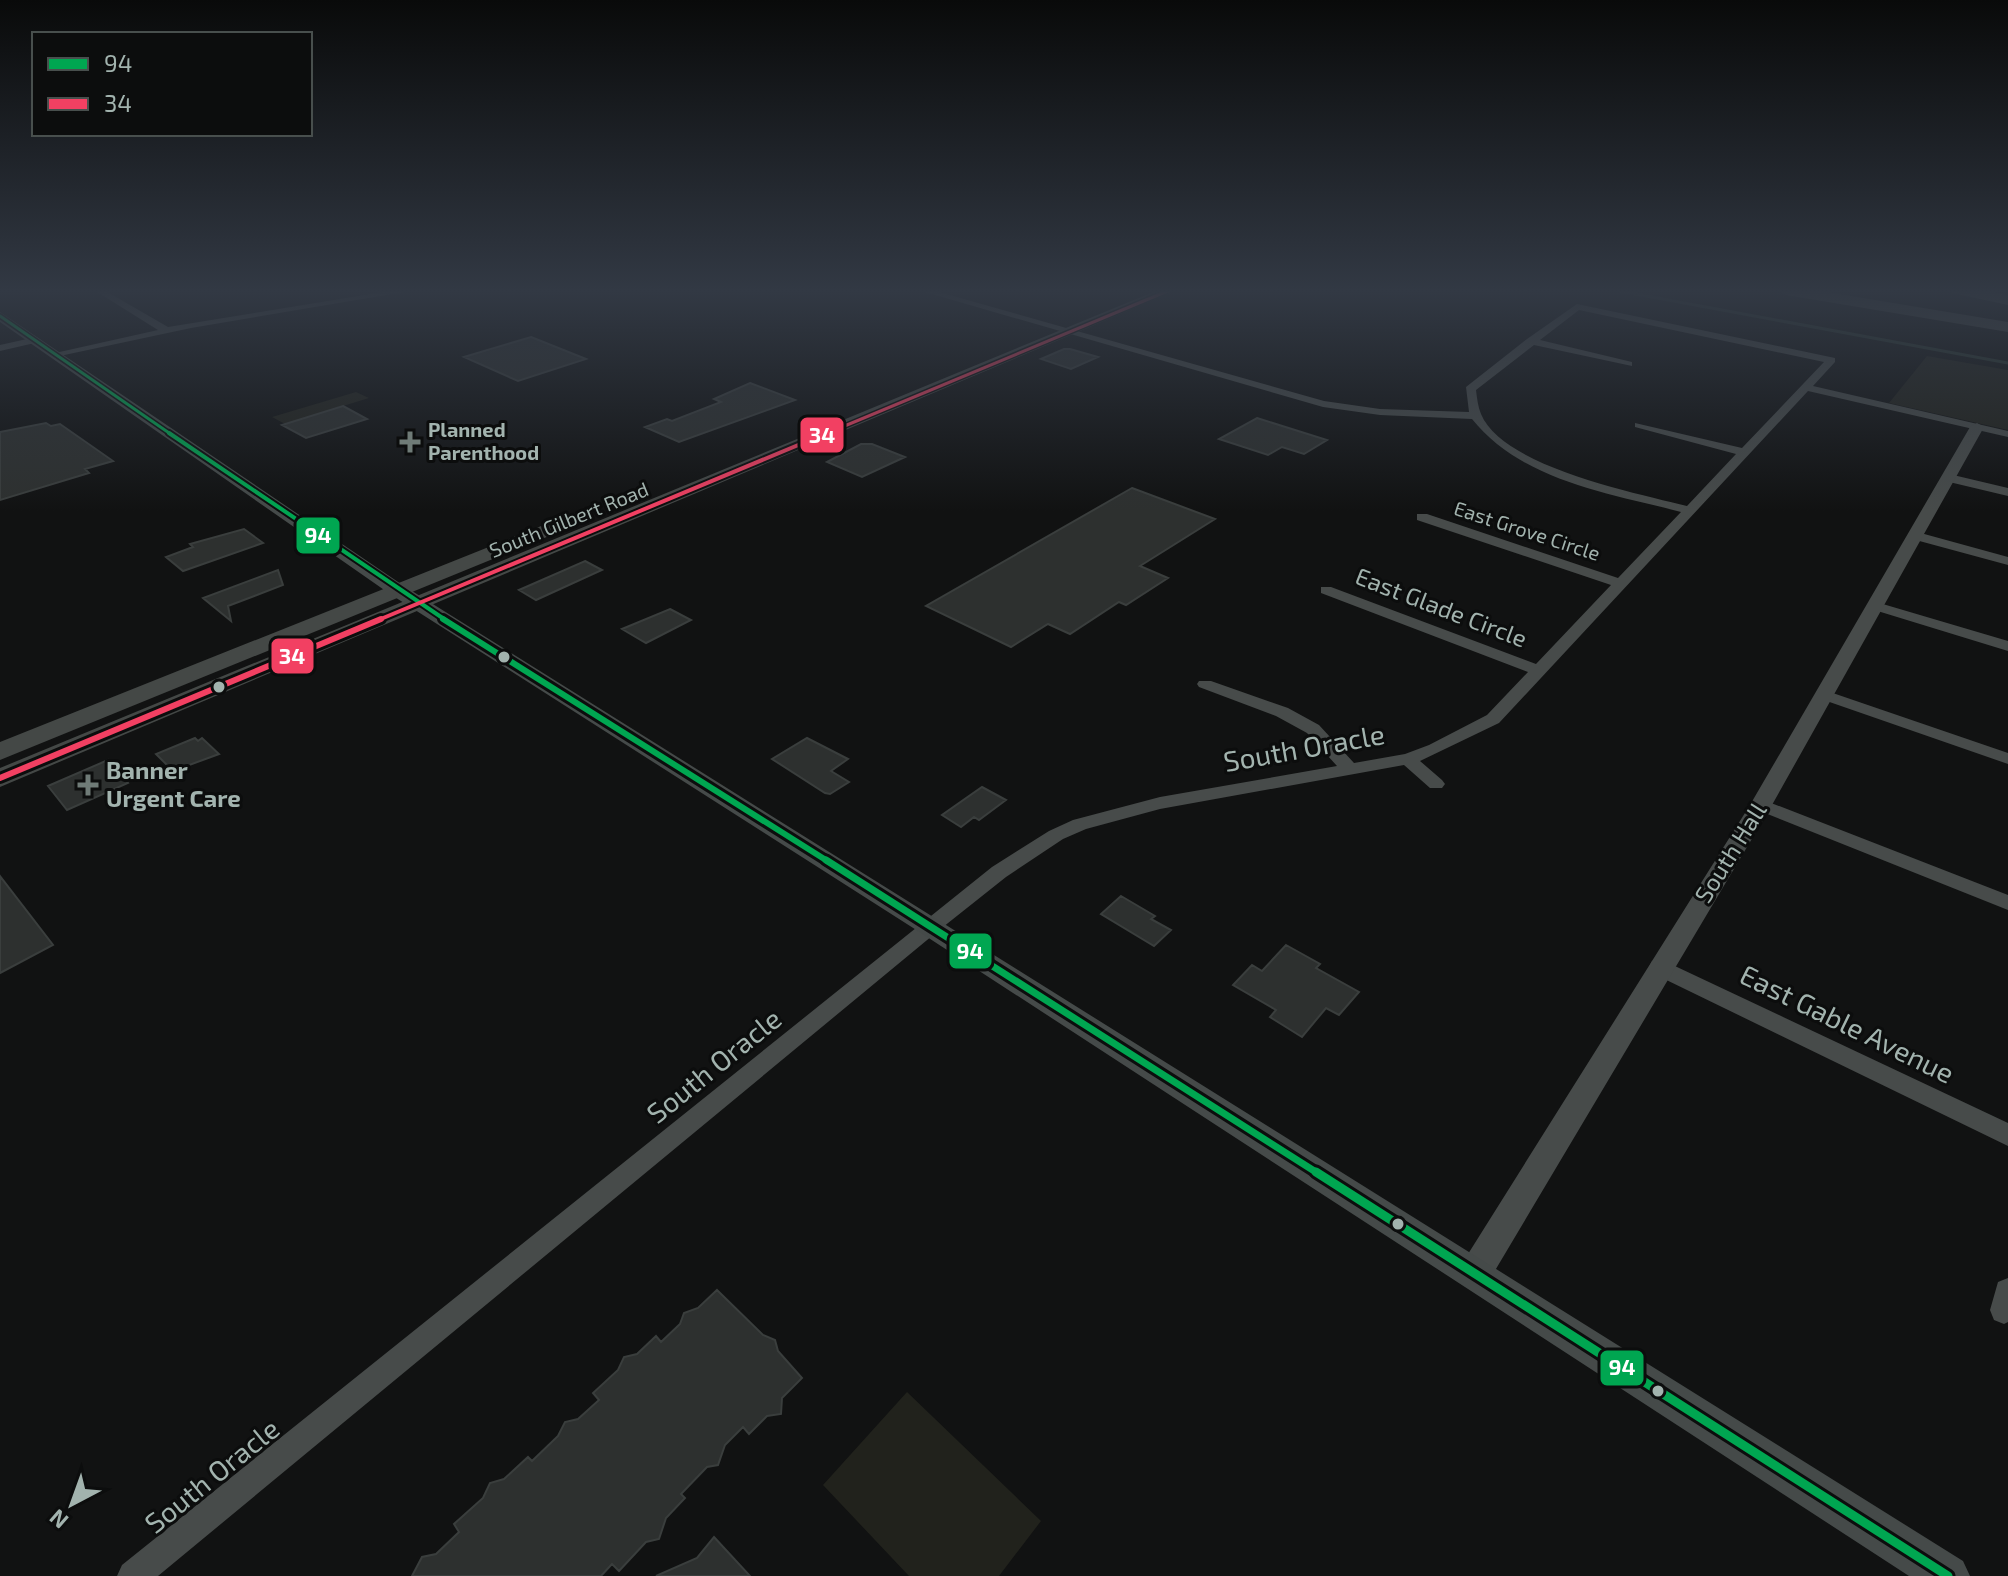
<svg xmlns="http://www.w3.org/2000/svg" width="2008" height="1576" viewBox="0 0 2008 1576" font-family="'Exo 2',sans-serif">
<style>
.green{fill:#21221c}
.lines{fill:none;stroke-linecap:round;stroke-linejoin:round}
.stream{stroke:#2a3831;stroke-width:3}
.building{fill:#2d302f;stroke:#3a3e3d;stroke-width:2}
.minor{fill:#474b4a;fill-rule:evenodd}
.tertiary{fill:#474b4a;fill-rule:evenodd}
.secondary{fill:#454a49;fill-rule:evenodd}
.primary{fill:#444846;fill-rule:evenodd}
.motorway{fill:#444846;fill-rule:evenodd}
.bus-1-far4-casing{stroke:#0c0d0d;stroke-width:6}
.bus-1-far3-casing{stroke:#0c0d0d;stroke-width:8}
.bus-1-far2-casing{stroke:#0c0d0d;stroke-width:12}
.bus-1-far1-casing{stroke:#0c0d0d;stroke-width:13}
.bus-1-casing{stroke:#0c0d0d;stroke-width:15}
.bus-2-far2-casing{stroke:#0c0d0d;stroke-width:6}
.bus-2-far1-casing{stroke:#0c0d0d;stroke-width:8}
.bus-2-casing{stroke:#0c0d0d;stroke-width:12}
.bus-1-far4{stroke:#00a651;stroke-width:3}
.bus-1-far3{stroke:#00a651;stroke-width:4}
.bus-1-far2{stroke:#00a651;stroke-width:6}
.bus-1-far1{stroke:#00a651;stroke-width:7}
.bus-1{stroke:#00a651;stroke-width:9}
.bus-2-far2{stroke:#f24062;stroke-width:3}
.bus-2-far1{stroke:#f24062;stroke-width:4}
.bus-2{stroke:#f24062;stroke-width:6}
.poi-dot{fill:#6f7b77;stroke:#0c0d0d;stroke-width:3}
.bus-dot{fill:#a2b3ae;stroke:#0c0d0d;stroke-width:3}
.labels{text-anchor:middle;stroke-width:6;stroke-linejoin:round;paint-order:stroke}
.far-poi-label{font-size:20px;font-weight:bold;fill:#a2b3ae;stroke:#0c0d0d;text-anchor:start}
.far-street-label{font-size:20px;fill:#a2b3ae;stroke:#0c0d0d}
.street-label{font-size:24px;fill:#a2b3ae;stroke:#0c0d0d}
.poi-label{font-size:24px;font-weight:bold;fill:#a2b3ae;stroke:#0c0d0d;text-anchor:start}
.near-street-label{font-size:28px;fill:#a2b3ae;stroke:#0c0d0d}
.line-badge{stroke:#0c0d0d;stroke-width:3}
.badge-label{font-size:22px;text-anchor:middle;font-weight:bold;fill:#fff}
</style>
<rect width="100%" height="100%" fill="#111212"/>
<path class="green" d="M1927,356L2008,370V430L1889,403Z
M356,392L369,398L285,424L272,417Z
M907,1392L1041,1521L999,1576H909L823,1485Z"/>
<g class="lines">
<path class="stream" d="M1614,290L2008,363"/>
</g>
<path class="building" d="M531,337L586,359L518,381L464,357Z
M1064,349H1070L1098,357L1071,369L1041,359Z
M750,383L795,400L679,442L645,427L667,419L672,421L721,402L714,399Z
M343,406L367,419L306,438L282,425Z
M1257,418L1327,440L1304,454L1282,447L1268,455L1219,439Z
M46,423L51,426L60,424L113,461L85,469L89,473L0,500V432Z
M861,444H872L905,457L862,477L827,462Z
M1132,488L1215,519L1140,566L1168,578L1126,605L1119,602L1070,634L1048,624L1011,647L926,606Z
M244,529L263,543L183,571L166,557L193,547L190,544Z
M585,561L602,570L536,600L519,590Z
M278,570L283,585L228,606L231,621L203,598Z
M670,609L691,620L646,643L622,629Z
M195,738L198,741L202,738L219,754L173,771L156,754Z
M807,738L848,759L831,771L849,782L830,794L825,793L772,759Z
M108,760L128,783L67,810L48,786Z
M982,787L1006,800L979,820L974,817L961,827L942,815Z
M0,876L53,945L0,973Z
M1121,896L1155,916L1151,919L1171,930L1154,946L1101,914Z
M1286,945L1320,964L1316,968L1359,992L1339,1015L1326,1008L1302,1037L1270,1017L1276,1010L1233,985L1252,965L1262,971Z
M717,1290L763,1335L775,1340L778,1351L802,1378L782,1398L781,1414L767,1416L749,1434L743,1427L725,1445L718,1465L707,1467L681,1494L685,1498L666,1518L659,1539L646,1542L619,1571L612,1564L601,1576H412L422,1557L436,1554L459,1532L454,1524L483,1498L490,1483L504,1479L528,1457L532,1461L558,1436L565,1422L578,1419L599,1400L593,1393L618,1370L624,1357L637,1354L656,1336L661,1342L680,1324L684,1313L698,1308Z
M714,1537L750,1576H656L697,1558Z"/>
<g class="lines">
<path class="minor" d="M94,290H104L168,327L395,290H416L191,328L55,357V353L158,330Z
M918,290H932L1324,401L1380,409L1469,412L1466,387L1527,339L1577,304L1835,358V362L1813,386L2008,431V437L1808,391L1499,723L1420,761L1442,780L1445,784L1442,788H1430L1404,765L1160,809L1086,829L1063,839L1006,877L938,931L158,1576H117L122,1565L992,867L1049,831L1073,820L1160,797L1337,766L1307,733L1276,716L1199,687L1197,684L1199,681H1211L1288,708L1319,725L1354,763L1405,754L1429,745L1487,715L1528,672L1321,593V587H1331L1536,664L1611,585L1417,520V514H1427L1618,578L1681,512C1608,493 1522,481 1472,419L1380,415L1323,407ZM1579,310L1824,362L1742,448L1635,423V427L1736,454L1687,506C1636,493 1503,467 1481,414C1478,407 1477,398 1476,390L1534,345L1632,366V362L1540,340Z
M36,337L41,340L39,342L0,351V345Z
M1949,474L2008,488V496L1945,481V475Z
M1917,532L2008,557V565L1912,539L1910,536Z
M1876,602L2008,641V651L1871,609L1869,606Z
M1824,690L2008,753V764L1818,698L1816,695L1818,692Z
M1761,799L2008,895V910L1755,809L1752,805L1755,801Z
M1660,959L2008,1123V1146L1652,973L1649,967L1652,961Z
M2008,1278V1322L2004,1324L1994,1320L1990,1310L1998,1282Z"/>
<path class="tertiary" d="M1977,423L1984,427L1772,805L1487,1284L1475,1289L1463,1284L1459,1273L1463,1262L1750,805L1970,427Z"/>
<path class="secondary" d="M0,312L404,586L1963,1561L1970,1576H1909L921,933L390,594L0,322Z"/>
<path class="primary" d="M1158,290H1177L0,787V768Z
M574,513L581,515L584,519L581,523L0,760V742Z"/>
<path class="motorway" d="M1778,290H1815L2008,322V332L1786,295Z
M1950,290H1982L2008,295V305L1952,293Z"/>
<g class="bus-1-far4-casing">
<path id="bus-1-far4" d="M0,316L172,435"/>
</g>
<g class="bus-1-far3-casing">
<path id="bus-1-far3" d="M169,433L447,621"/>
</g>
<g class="bus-1-far2-casing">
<path id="bus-1-far2" d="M443,619L829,862"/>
</g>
<g class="bus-1-far1-casing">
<path id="bus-1-far1" d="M826,860L1319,1174"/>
</g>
<g class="bus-1-casing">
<path id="bus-1" d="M1316,1172L1948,1576"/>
</g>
<g class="bus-2-far2-casing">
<path id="bus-2-far2" d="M823,435L1170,290"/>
</g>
<g class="bus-2-far1-casing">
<path id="bus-2-far1" d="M376,621L827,433"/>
</g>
<g class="bus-2-casing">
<path id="bus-2" d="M0,778L381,619"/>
</g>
<use href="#bus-1-far4" class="bus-1-far4"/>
<use href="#bus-1-far3" class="bus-1-far3"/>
<use href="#bus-1-far2" class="bus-1-far2"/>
<use href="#bus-1-far1" class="bus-1-far1"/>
<use href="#bus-1" class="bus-1"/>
<use href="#bus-2-far2" class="bus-2-far2"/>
<use href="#bus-2-far1" class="bus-2-far1"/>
<use href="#bus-2" class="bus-2"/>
</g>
<linearGradient id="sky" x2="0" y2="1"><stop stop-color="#090a0a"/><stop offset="0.57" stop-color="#323944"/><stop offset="1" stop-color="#323944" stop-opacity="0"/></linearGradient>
<rect width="2008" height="511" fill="url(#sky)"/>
<g class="poi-dot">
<path d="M406 430h8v8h8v8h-8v8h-8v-8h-8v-8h8z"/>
<path d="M84 773h8v8h8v8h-8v8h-8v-8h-8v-8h8z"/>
</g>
<g class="bus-dot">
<circle cx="504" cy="657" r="7"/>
<circle cx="219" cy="687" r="7"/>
<circle cx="1398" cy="1224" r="7"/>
<circle cx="1658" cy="1391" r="7"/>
</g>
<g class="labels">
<g class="far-poi-label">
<text x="428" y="437">Planned<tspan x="428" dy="23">Parenthood</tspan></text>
</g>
<g class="far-street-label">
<text transform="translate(569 520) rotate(-22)" y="7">South Gilbert Road</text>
<text transform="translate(1527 531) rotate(18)" y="7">East Grove Circle</text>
</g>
<g class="street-label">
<text transform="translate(1441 608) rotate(21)" y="8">East Glade Circle</text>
<text transform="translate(1731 853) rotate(-58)" y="8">South Hall</text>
</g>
<g class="poi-label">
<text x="106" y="779">Banner<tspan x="106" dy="28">Urgent Care</tspan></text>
</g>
<g class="near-street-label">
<text transform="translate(1304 748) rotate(-10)" y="10">South Oracle</text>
<text transform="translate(1847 1024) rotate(26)" y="10">East Gable Avenue</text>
<text transform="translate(714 1066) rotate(-39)" y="10">South Oracle</text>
<text transform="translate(212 1476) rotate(-39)" y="10">South Oracle</text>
</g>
</g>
<g class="line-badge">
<rect x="799" y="416" width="46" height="38" rx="8" fill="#f24062"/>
<rect x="295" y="516" width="46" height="39" rx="8" fill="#00a651"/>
<rect x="270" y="637" width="45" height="38" rx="8" fill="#f24062"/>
<rect x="948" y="932" width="45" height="38" rx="8" fill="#00a651"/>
<rect x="1599" y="1349" width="46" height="38" rx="8" fill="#00a651"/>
</g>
<g class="badge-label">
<text x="822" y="443">34</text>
<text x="318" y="543">94</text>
<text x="292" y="664">34</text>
<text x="970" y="959">94</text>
<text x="1622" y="1375">94</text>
</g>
<rect x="32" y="32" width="280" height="104" fill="#0c0d0d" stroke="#484f4d" stroke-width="2"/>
<rect x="48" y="58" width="40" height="12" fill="#00a651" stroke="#484f4d" stroke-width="2"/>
<text x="104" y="72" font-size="24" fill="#a2b3ae">94</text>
<rect x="48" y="98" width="40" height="12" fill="#f24062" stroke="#484f4d" stroke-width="2"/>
<text x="104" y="112" font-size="24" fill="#a2b3ae">34</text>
<g transform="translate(72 1504) rotate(221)" stroke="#0c0d0d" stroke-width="6" paint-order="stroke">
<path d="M0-6L14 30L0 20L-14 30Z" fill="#a2b3ae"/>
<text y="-12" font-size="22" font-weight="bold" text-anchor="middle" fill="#a2b3ae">N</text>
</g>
</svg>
